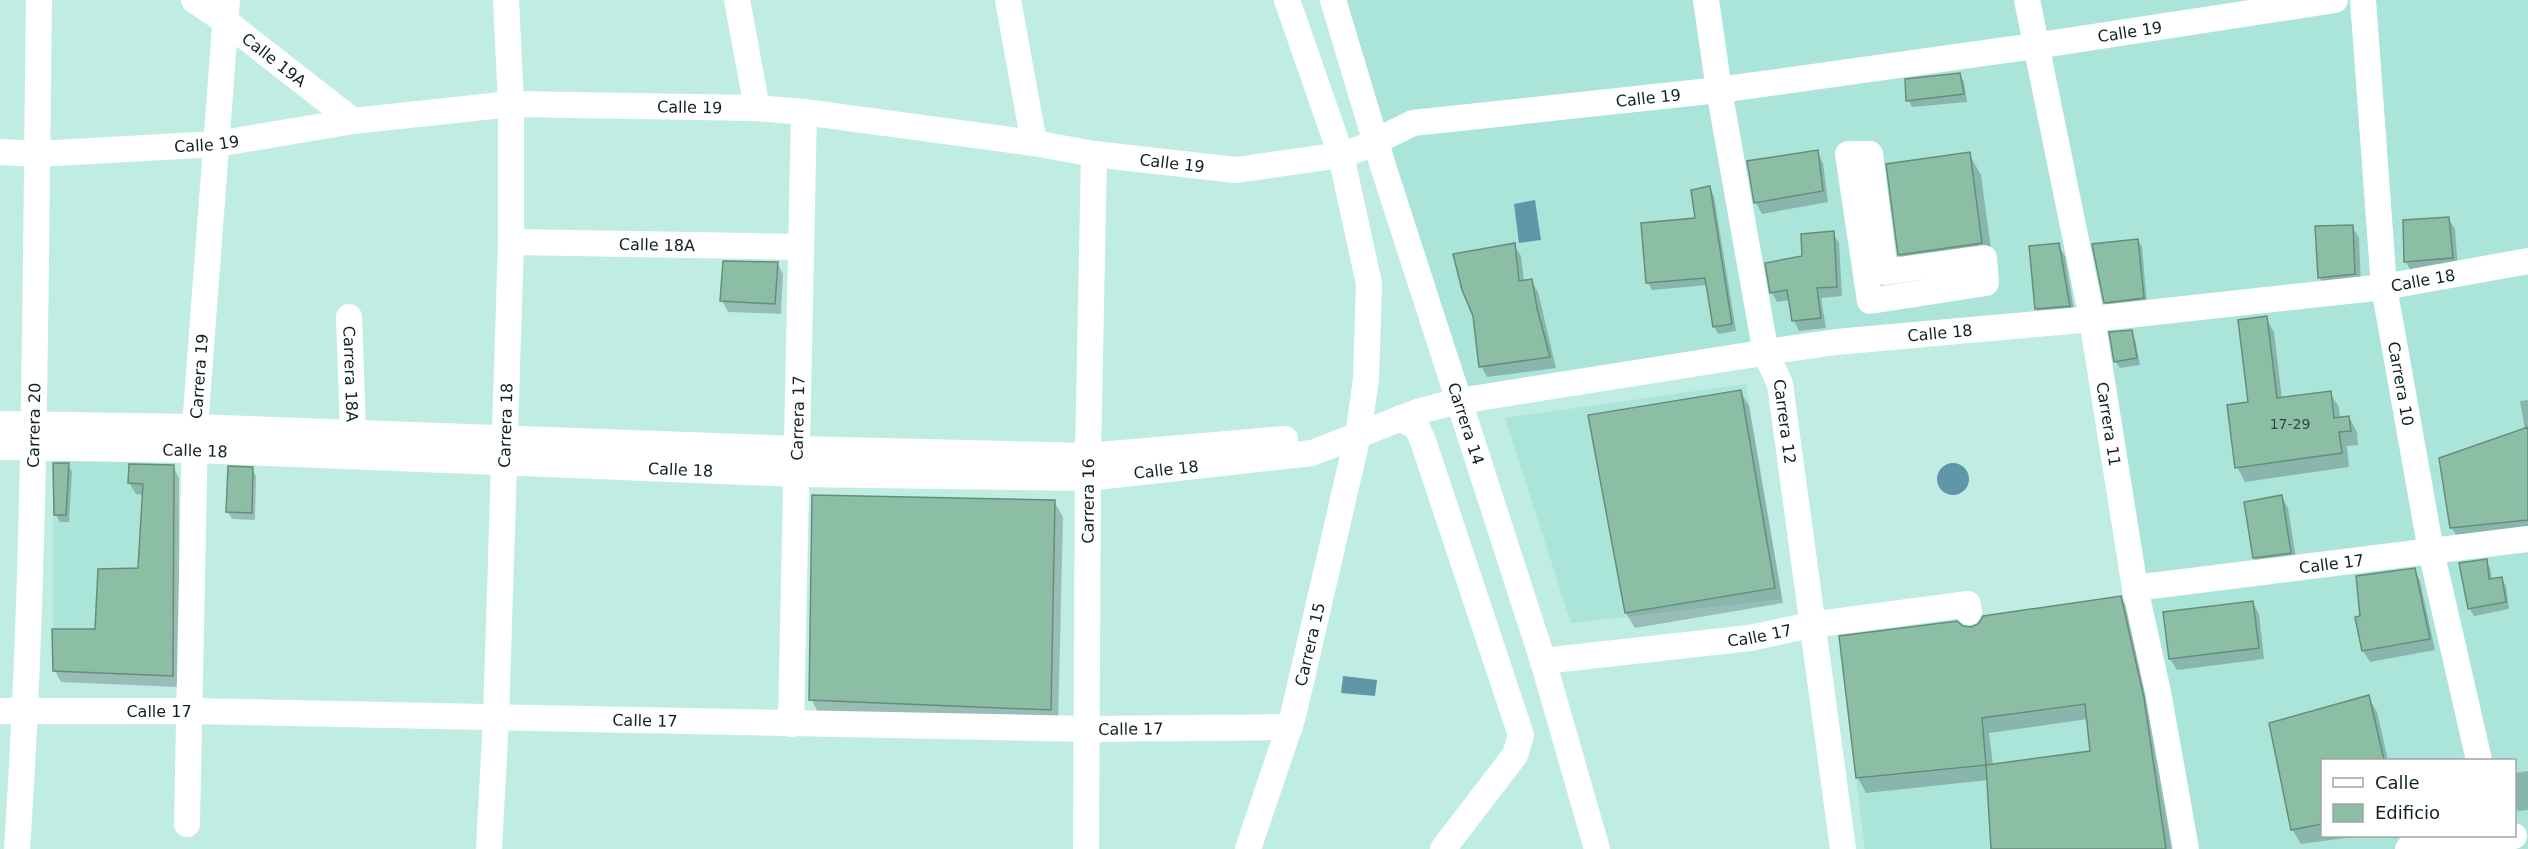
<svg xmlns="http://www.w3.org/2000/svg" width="2528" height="849" viewBox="0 0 2528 849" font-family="'DejaVu Sans',sans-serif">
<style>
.built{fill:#abe4d9;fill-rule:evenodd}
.water{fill:#5f96a8}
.shadow{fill:#0003;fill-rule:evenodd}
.building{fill:#8cbea5;stroke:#688c7a;stroke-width:1.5;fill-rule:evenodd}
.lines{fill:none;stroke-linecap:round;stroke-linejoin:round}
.minor{stroke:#fff;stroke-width:26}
.labels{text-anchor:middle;stroke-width:5;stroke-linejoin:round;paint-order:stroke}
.number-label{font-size:14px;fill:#2f4940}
.street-label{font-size:16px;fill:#10221f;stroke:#fff}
</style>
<rect width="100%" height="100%" fill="#bfede4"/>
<path class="built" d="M1333,0H2528V849H2186L2091,319L1765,353L1460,398ZM2322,760H2514V836H2322Z
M1746,384L1782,599L1571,623L1505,418Z
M53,460L174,463L173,676L53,671Z
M2144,697L2171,849H1865L1856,778L1986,765L1982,719Z"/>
<path class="water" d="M1535,200L1541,240L1519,243L1514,204Z
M1937 479a16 16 0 1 1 32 0a16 16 0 1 1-32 0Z
M1343,676L1377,680L1375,696L1341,693Z"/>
<path class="shadow" d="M1959,74L1964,82L1967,102L1912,107L1908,100Z
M1817,152L1823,163L1828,202L1762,214L1756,203L1749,162Z
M1969,154L1981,175L1993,264L1912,276L1899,255Z
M1710,188L1714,196L1736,331L1718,334L1714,326L1707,285L1652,290L1648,283L1697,219Z
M2448,218L2455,229L2458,269L2412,273L2406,262L2405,222Z
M2352,226L2359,238L2361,285L2326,289L2320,278L2317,228Z
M1833,233L1839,243L1842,296L1821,298L1826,328L1799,331L1794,321L1790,300L1777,302L1772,293L1767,264L1804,257Z
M2138,240L2142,247L2147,305L2110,309L2105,302Z
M1514,245L1521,256L1524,281L1531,280L1538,292L1556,368L1487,377L1481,366L1474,316Z
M2058,245L2065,256L2075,317L2043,320L2036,309Z
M777,263L783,274L781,314L728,312L722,301Z
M2266,318L2274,332L2282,399L2330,393L2339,407L2340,418L2349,417L2357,432L2358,445L2347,446L2349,467L2245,482L2237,467Z
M2131,331L2135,339L2140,365L2120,368L2115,361Z
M1740,391L1749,406L1783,603L1635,628L1626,613Z
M2528,400V528L2456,535L2451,527L2525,430L2520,401Z
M68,465L72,472L69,522H60L56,515Z
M173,466L179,478V687L61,682L55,671L97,631L139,570L144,495L136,494L129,483Z
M252,469L256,476L255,520L232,519L228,512Z
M2282,497L2288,508L2297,565L2261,569L2254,558Z
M1054,501L1063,517L1058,725L819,714L811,699Z
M2486,561L2490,568L2492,580L2502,579L2506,586L2509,609L2474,616L2469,608Z
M2414,570L2420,581L2435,650L2370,662L2363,651L2357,618L2362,617Z
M2121,597L2129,612L2151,714L2172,849H1993L1989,780L1866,793L1858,778L1840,638L1962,627L1972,628ZM2088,719L2091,753L1993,765L1989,733Z
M2253,603L2259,614L2264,659L2177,670L2170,659Z
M2368,697L2377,712L2388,760H2322V836H2360L2301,844L2292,829L2270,724Z
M2528,771V810L2518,811L2514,804V773Z"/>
<path class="building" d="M1960,73L1964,94L1906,101L1905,79Z
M1818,150L1823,191L1754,203L1747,161Z
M1970,152L1982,243L1898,255L1886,164Z
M1710,186L1732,324L1713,327L1705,278L1646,283L1641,223L1695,218L1691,190Z
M2449,217L2453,258L2404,262L2403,220Z
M2353,225L2355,274L2318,278L2315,226Z
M1834,231L1837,287L1817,288L1821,318L1792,321L1787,290L1770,293L1765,263L1802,256L1801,234Z
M2138,239L2144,298L2104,303L2092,244Z
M1515,243L1519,281L1532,279L1537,308L1550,357L1479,367L1473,316L1462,290L1453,254Z
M2059,243L2070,306L2035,309L2029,246Z
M723,261L778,262L775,304L720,301Z
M2267,316L2277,398L2331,391L2334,418L2349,416L2351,431L2339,432L2342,453L2235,468L2227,405L2248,402L2238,320Z
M2132,330L2137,358L2114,362L2109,332Z
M1741,390L1775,588L1625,613L1588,415Z
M2528,427V520L2450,528L2439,458Z
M53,463H69L66,515H54Z
M129,464L174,465L173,676L53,671L52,629H95L98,569L138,568L143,484L128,483Z
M228,466L253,467L252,513L226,512Z
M812,495L1055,500L1051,710L809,700Z
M2282,495L2291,553L2253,558L2244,502Z
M2487,559L2489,579L2502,577L2506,602L2468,609L2459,563Z
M2415,568L2430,639L2362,651L2355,617L2360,616L2356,576Z
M2121,596L2144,698L2166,849H1991L1986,765L1856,778L1839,636L1957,621L1963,626L1971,627L1978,624L1983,616ZM2085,704L2090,751L1986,765L1982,718Z
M2253,601L2259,648L2169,659L2163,612Z
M2369,695L2384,760H2322V824L2291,830L2269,723Z"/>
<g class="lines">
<g class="minor">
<path id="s1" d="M194,0L225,21L353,121"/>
<path d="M737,0L757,108"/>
<path d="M1008,0L1034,143"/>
<path id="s2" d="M1333,0L1383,166L1543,661L1597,849"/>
<path id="s3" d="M1706,0L1719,90L1766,354L1780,384L1843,849"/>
<path id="s4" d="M2027,0L2092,319L2135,588L2158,692L2186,849"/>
<path id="s5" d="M2363,0L2384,287L2431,551L2479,760"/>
<path id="s6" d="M0,152L37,154L217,144L353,121L511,104L757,108L804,112L1034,143L1094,154L1236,170L1341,155L1362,148L1413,123L1719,90L2035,46L2335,0"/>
<path d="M1848,154H1870L1885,272L1984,258L1986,283L1870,301Z"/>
<path id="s7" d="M511,242L801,247"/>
<path id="s8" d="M349,317L353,432"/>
<path d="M1401,418L1417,428L1423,441L1521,735L1515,755L1443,849"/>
<path d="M0,424L195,427L798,449L1088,456L1285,439"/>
<path id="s9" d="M0,447L194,450L797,474L1088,478L1312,453L1420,411L1459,401L1787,349L1836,342L2092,319L2384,287L2528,261"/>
<path id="s10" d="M2135,588L2528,539"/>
<path id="s11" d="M1543,661L1750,638L1811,625L1968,604L1969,612"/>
<path id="s12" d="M0,711H189L1087,729L1290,727"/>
<path id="s13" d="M791,724L804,112"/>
<path id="s14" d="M187,824L195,427L227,0"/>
<path id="s15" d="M17,849C36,566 35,283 39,0"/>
<path id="s16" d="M489,849L496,718L511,242V104L506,0"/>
<path id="s17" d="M1086,849L1088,456L1094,154"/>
<path id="s18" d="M1248,849L1293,716L1358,435L1366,379L1369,284L1341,155L1287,0"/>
<path d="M2408,849L2514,836"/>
</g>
</g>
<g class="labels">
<g class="number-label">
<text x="2290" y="429">17-29</text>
</g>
<g class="street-label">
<text dy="6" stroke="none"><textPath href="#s6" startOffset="2151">Calle 19</textPath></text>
<text dy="6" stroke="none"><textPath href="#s1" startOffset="100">Calle 19A</textPath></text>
<text dy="6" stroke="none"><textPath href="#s6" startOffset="1665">Calle 19</textPath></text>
<text dy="6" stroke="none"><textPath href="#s6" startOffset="693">Calle 19</textPath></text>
<text dy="6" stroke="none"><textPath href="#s6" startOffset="207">Calle 19</textPath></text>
<text dy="6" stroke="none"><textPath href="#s6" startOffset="1179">Calle 19</textPath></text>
<text dy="6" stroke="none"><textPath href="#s7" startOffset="146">Calle 18A</textPath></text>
<text dy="6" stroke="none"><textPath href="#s9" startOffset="2442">Calle 18</textPath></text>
<text dy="6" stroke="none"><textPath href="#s9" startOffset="1956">Calle 18</textPath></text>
<text dy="6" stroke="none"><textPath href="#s8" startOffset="57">Carrera 18A</textPath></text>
<text dy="6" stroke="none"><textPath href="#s14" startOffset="448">Carrera 19</textPath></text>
<text dy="6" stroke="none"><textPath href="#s5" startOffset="386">Carrera 10</textPath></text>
<text dy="6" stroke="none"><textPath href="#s13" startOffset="306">Carrera 17</textPath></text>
<text dy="6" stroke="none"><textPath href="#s3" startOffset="430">Carrera 12</textPath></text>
<text dy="6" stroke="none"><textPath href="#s2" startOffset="444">Carrera 14</textPath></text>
<text dy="6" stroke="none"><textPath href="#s4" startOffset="432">Carrera 11</textPath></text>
<text dy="6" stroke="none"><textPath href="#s15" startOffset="424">Carrera 20</textPath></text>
<text dy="6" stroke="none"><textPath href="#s16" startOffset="424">Carrera 18</textPath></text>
<text dy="6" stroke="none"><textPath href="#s9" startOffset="195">Calle 18</textPath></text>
<text dy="6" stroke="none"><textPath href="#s9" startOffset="681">Calle 18</textPath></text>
<text dy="6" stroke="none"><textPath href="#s9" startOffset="1167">Calle 18</textPath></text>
<text dy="6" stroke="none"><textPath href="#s17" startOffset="348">Carrera 16</textPath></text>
<text dy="6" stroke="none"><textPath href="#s10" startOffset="198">Calle 17</textPath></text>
<text dy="6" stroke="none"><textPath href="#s11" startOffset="218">Calle 17</textPath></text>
<text dy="6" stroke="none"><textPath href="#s18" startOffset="214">Carrera 15</textPath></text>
<text dy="6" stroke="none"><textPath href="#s12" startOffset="159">Calle 17</textPath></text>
<text dy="6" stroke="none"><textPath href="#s12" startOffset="645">Calle 17</textPath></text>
<text dy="6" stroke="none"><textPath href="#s12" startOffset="1131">Calle 17</textPath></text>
</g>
</g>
<rect x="2321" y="759" width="195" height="78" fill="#ffffff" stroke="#9fa7a5" stroke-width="1.5"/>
<rect x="2333" y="778" width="30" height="9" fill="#ffffff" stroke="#9fa7a5" stroke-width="1.5"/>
<text x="2375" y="789" font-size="18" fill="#10221f">Calle</text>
<rect x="2333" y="804" width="30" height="18" fill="#8cbea5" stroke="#9fa7a5" stroke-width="1.5"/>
<text x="2375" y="819" font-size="18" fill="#10221f">Edificio</text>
</svg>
